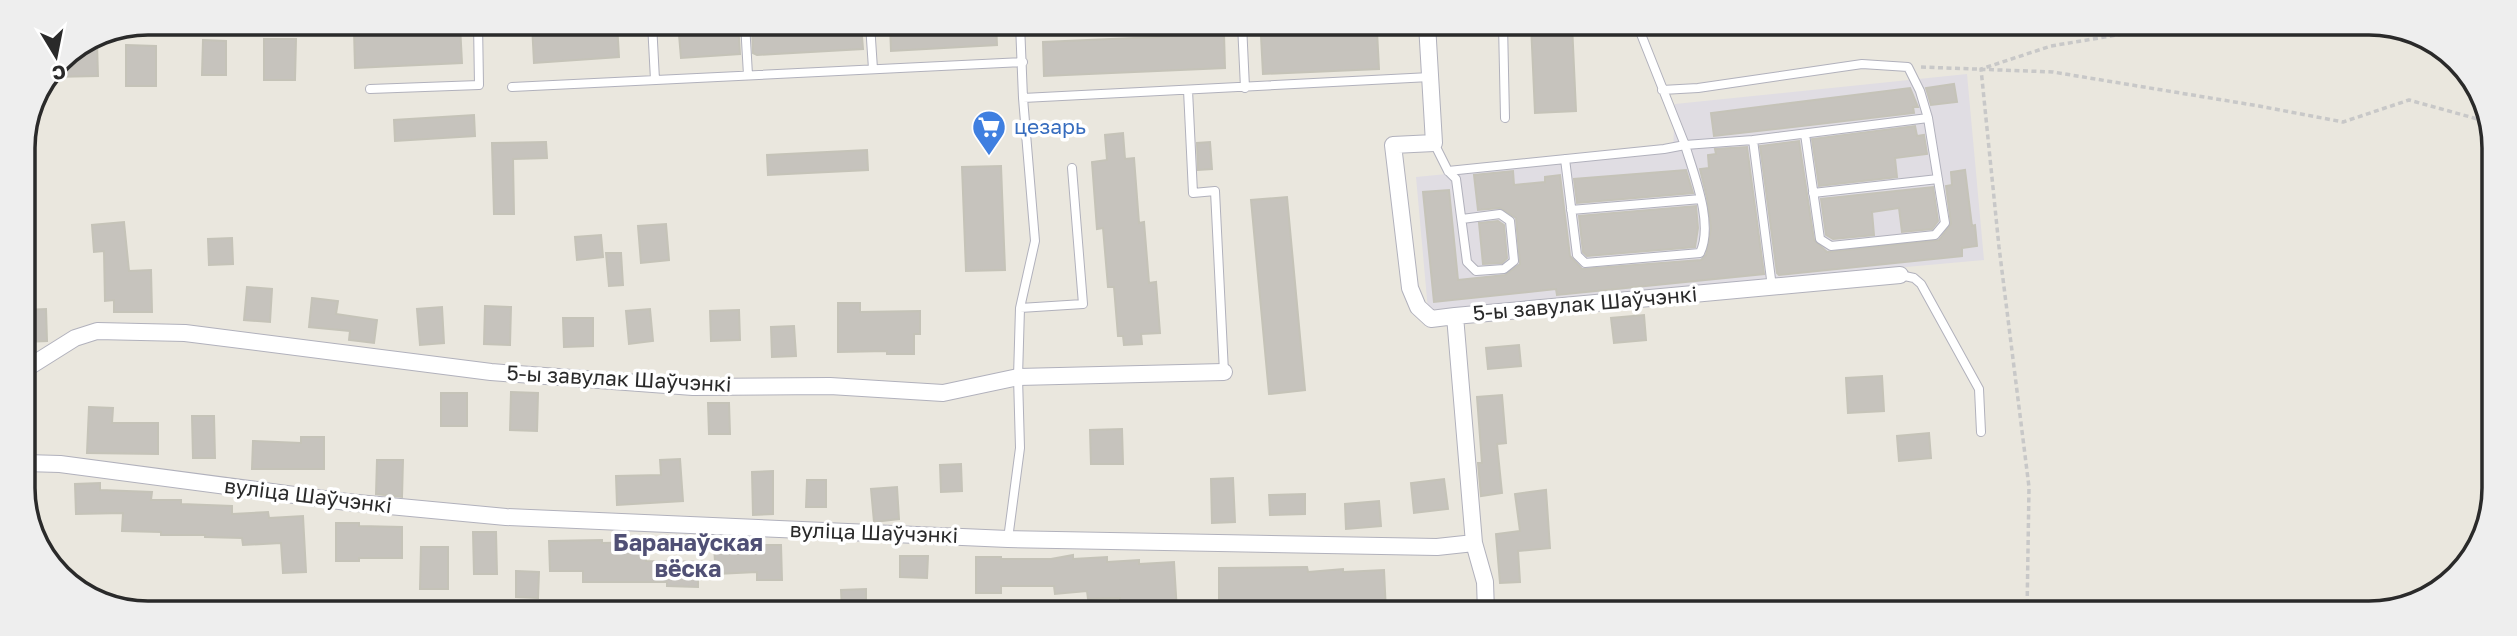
<svg xmlns="http://www.w3.org/2000/svg" width="2517" height="636" viewBox="0 0 2517 636" font-family="'Golos Text',sans-serif">
<style>
.industrial{fill:#e0dde3}
.building{fill:#c6c3bd;stroke:#c5c3b8;stroke-width:2}
.lines{fill:none;stroke-linecap:round;stroke-linejoin:round}
.lane-casing{stroke:#b1b1bc;stroke-width:10}
.street-casing{stroke:#b1b1bc;stroke-width:18}
.path{stroke:#c8c8c8;stroke-width:3.5;stroke-dasharray:5 3.5;stroke-linecap:butt}
.lane{stroke:#fff;stroke-width:8}
.street{stroke:#fff;stroke-width:16}
.labels{text-anchor:middle;stroke-width:7;stroke-linejoin:round;paint-order:stroke}
.shop-label{font-size:21px;fill:#366cbe;stroke:#fff;text-anchor:start}
.street-label{font-size:21px;fill:#2a2a2a;stroke:#fff}
.neighbourhood-label{font-size:23px;font-weight:bold;fill:#505075;stroke:#fff}
.rim{fill:none;stroke:#2a2a2a;stroke-width:3.5}
</style>
<rect width="100%" height="100%" fill="#eae7de"/>
<path class="industrial" d="M1967,74L1984,260L1428,310L1416,177L1673,152L1675,104Z"/>
<path class="building" d="M550,23H617L619,57L534,63L532,24Z
M678,23H738L740,54L681,58Z
M752,23L861,24L863,49L757,55L753,53Z
M890,24H996L997,45L891,51Z
M1531,24H1572L1576,111L1535,113Z
M460,25L462,63L355,68L354,30Z
M1377,31L1379,69L1263,74L1261,36Z
M1224,34L1225,68L1044,76L1043,42Z
M264,39H296L295,80H264Z
M203,40L226,41V75H202Z
M86,42H97L98,76L52,77L60,59Z
M126,45L156,46V86H126Z
M1954,84L1957,102L1931,105L1926,88Z
M1910,88L1918,107H1913L1914,113L1714,136L1711,113Z
M474,115L475,136L395,141L394,120Z
M1915,126L1917,136L1924,135L1927,154L1895,158L1897,177L1819,186L1812,139Z
M1123,133L1125,159L1134,158L1139,223L1144,222L1149,283L1156,282L1160,333L1141,334L1142,344L1124,345L1123,336H1118L1114,287H1108L1103,228L1097,229L1092,162L1107,160L1105,135Z
M1799,141L1814,240L1827,252L1939,240L1951,224L1946,186L1952,185L1951,172L1965,170L1972,226L1975,225L1977,246L1962,248V256L1779,275L1777,273L1760,146Z
M546,142L547,158L513,159L514,214H494L492,143Z
M1210,142L1212,169L1198,170L1197,143Z
M1747,147L1764,274L1557,295L1556,289L1434,302L1423,192L1449,190L1458,280L1505,275L1520,264L1516,218L1500,208L1478,210L1474,175L1513,171L1514,185L1545,182V177L1560,175L1570,256L1582,269L1701,260L1706,255L1711,228L1707,198L1700,169L1709,168L1708,155L1716,154L1715,149Z
M867,150L868,170L768,175L767,155Z
M1001,166L1005,270L966,271L962,167Z
M1686,170L1693,193L1577,203L1574,179Z
M1933,187L1938,221L1932,229L1902,232L1899,208L1872,212L1874,235L1833,239L1826,235L1821,199Z
M1287,197L1305,390L1269,394L1251,200Z
M1696,206L1698,228L1695,247L1587,256L1583,252L1579,216Z
M1498,221L1504,225L1507,258L1502,263L1483,264L1479,223Z
M124,222L129,271L151,270L152,312H114V300L105,301L104,251L94,252L92,225Z
M666,224L669,260L641,263L638,226Z
M601,235L603,257L577,260L575,237Z
M232,238L233,264L209,265L208,239Z
M606,253H621L623,285L609,286Z
M247,287L272,289L270,322L244,320Z
M312,298L338,301L336,314L377,320L374,343L349,340L350,331L309,327Z
M838,303H860V312L920,311V334H914V354H887V351L838,352Z
M485,306L511,307L510,345L484,344Z
M442,307L444,343L420,345L417,309Z
M46,309L47,341L24,342V310Z
M650,309L653,341L629,344L626,311Z
M739,310L740,340L711,341L710,311Z
M1644,315L1646,340L1614,343L1611,318Z
M563,318H593V346L564,347Z
M794,326L796,356L772,357L771,327Z
M1519,345L1521,366L1488,369L1486,348Z
M1882,376L1884,411L1848,413L1846,378Z
M511,392L538,393L537,431L510,430Z
M441,393H467V426H441Z
M1502,395L1506,443L1497,444L1502,493L1481,496L1478,463H1482L1477,397Z
M708,403H729L730,434H709Z
M89,407L113,408L112,423H158V454L87,453Z
M192,416H214L215,458H193Z
M1122,429L1123,464H1091L1090,430Z
M1929,433L1931,458L1899,461L1897,436Z
M301,437H324V469H252L253,441L301,443Z
M680,459L683,501L617,505L616,476L661,475L660,460Z
M377,460H403L402,497L376,494Z
M961,464L962,491L941,492L940,465Z
M773,471V514L753,515L752,472Z
M1233,478L1235,522L1212,523L1211,479Z
M1444,479L1448,509L1414,513L1411,483Z
M807,480H826V507H806Z
M100,483V490L152,492L151,500H181V504L232,506V514L268,512L269,518L303,516L306,572L283,573L281,543L243,545L242,538L205,537V535H161V532L122,531L123,513L76,514L75,484Z
M897,487L899,519L874,522L871,489Z
M1546,490L1550,548L1518,551L1520,582L1500,583L1496,534L1520,531L1515,494Z
M1305,494V514L1270,515L1269,495Z
M1379,501L1381,526L1346,529L1345,504Z
M336,523H359V526L402,527V558H359V561H336Z
M473,532H496L497,574H474Z
M602,540V543L646,542V561L715,562L714,545H781L782,580H757V572L716,574L698,575V587L667,586V582H583V571H550L549,541Z
M421,547H448V589H420Z
M1073,555V559L1107,557V562L1139,560V564L1174,562L1177,612H1161L1160,601L1120,602V598L1088,599L1087,591L1055,594L1054,586H1001V593H976V557H1001V559H1051Z
M900,556H928L927,578L900,577Z
M1307,567L1308,572L1343,569V572L1384,570L1386,612H1329L1328,601L1288,603V601L1219,605V568Z
M516,571L539,572L538,598L516,597Z
M866,589V612L842,611L841,590Z"/>
<g class="lines">
<g class="lane-casing">
<path id="lane" d="M652,23L655,80
M745,23L748,75
M870,24L873,69
M1242,24L1245,88
M1503,24L1505,118
M1637,24L1685,145L1753,140L1772,287
M512,87L1023,62
M370,89L479,85L478,23
M1188,90L1193,193L1215,191L1224,372
M1662,90L1698,88L1862,64L1908,67L1920,91L1928,118
M1023,98L1430,77
M1753,140L1928,118L1945,223L1935,235L1831,246L1820,239L1805,134
M1434,143L1448,171L1456,179L1467,262L1476,271L1504,269L1514,261L1510,221L1500,214L1462,219
M1448,171L1664,149L1685,145C1694,175 1714,224 1700,253L1585,263L1577,255L1565,159
M1813,193L1938,179
M1571,210L1701,199
M1900,275L1914,278L1921,284L1979,389L1981,432
M1020,308L1083,304L1072,168
M1008,539L1020,448L1018,377L1020,308L1035,241L1023,98L1020,24"/>
</g>
<g class="street-casing">
<path id="street" d="M1427,24L1434,143L1393,145L1410,288L1418,307L1431,319L1455,316
M24,370L75,338L97,331L185,333L491,372L693,387L830,386L943,393L1018,377L1224,372
M25,463L60,464L347,502L506,517L1008,539L1437,547L1474,543
M1486,612L1485,582L1474,543L1455,316L1900,275"/>
</g>
<path class="path" d="M1921,67L2053,72L2259,106L2343,122L2409,100L2492,123
M2027,613L2029,487L1999,247L1981,69L2051,46L2177,25"/>
<use href="#lane" class="lane"/>
<use href="#street" class="street"/>
</g>
<defs>
<g id="supermarket-pin" transform="scale(1.75)"><path d="M0 17L-7.5 6A9.5 9.5 0 1 1 7.5 6Z" fill="#3f7fe0" stroke="#fff"/><path d="M-6-5.5h2.5l.6 2H6L4.5 2H-2.5L-4.4-4H-6ZM-1.5 3.2a1.3 1.3 0 1 0 .1 0ZM3 3.2a1.3 1.3 0 1 0 .1 0Z" fill="#fff"/></g>
</defs>
<g fill-rule="evenodd">
<use href="#supermarket-pin" x="989" y="127"/>
</g>
<g class="labels">
<g class="shop-label">
<text x="1014" y="134">цезарь</text>
</g>
<g class="street-label">
<text transform="translate(1585 304) rotate(-5)" y="7">5-ы завулак Шаўчэнкі</text>
<text transform="translate(619 379) rotate(3)" y="7">5-ы завулак Шаўчэнкі</text>
<text transform="translate(308 496) rotate(7)" y="7">вуліца Шаўчэнкі</text>
<text transform="translate(874 533) rotate(2)" y="7">вуліца Шаўчэнкі</text>
</g>
<g class="neighbourhood-label">
<text x="688" y="551">Баранаўская<tspan x="688" dy="26">вёска</tspan></text>
</g>
</g>
<path d="M0 0H2517V636H0ZM148 35H2369A113 113 0 0 1 2482 148V488A113 113 0 0 1 2369 601H148A113 113 0 0 1 35 488V148A113 113 0 0 1 148 35Z" fill="#eee" fill-rule="evenodd"/>
<path class="rim" d="M148 35H2369A113 113 0 0 1 2482 148V488A113 113 0 0 1 2369 601H148A113 113 0 0 1 35 488V148A113 113 0 0 1 148 35Z"/>
<g transform="translate(56 56) rotate(170)" stroke="#ffffff" stroke-width="5" paint-order="stroke">
<path d="M0-5L12 26L0 18L-12 26Z" fill="#2a2a2a"/>
<text y="-10" font-size="19" font-weight="bold" text-anchor="middle" fill="#2a2a2a">С</text>
</g>
</svg>
